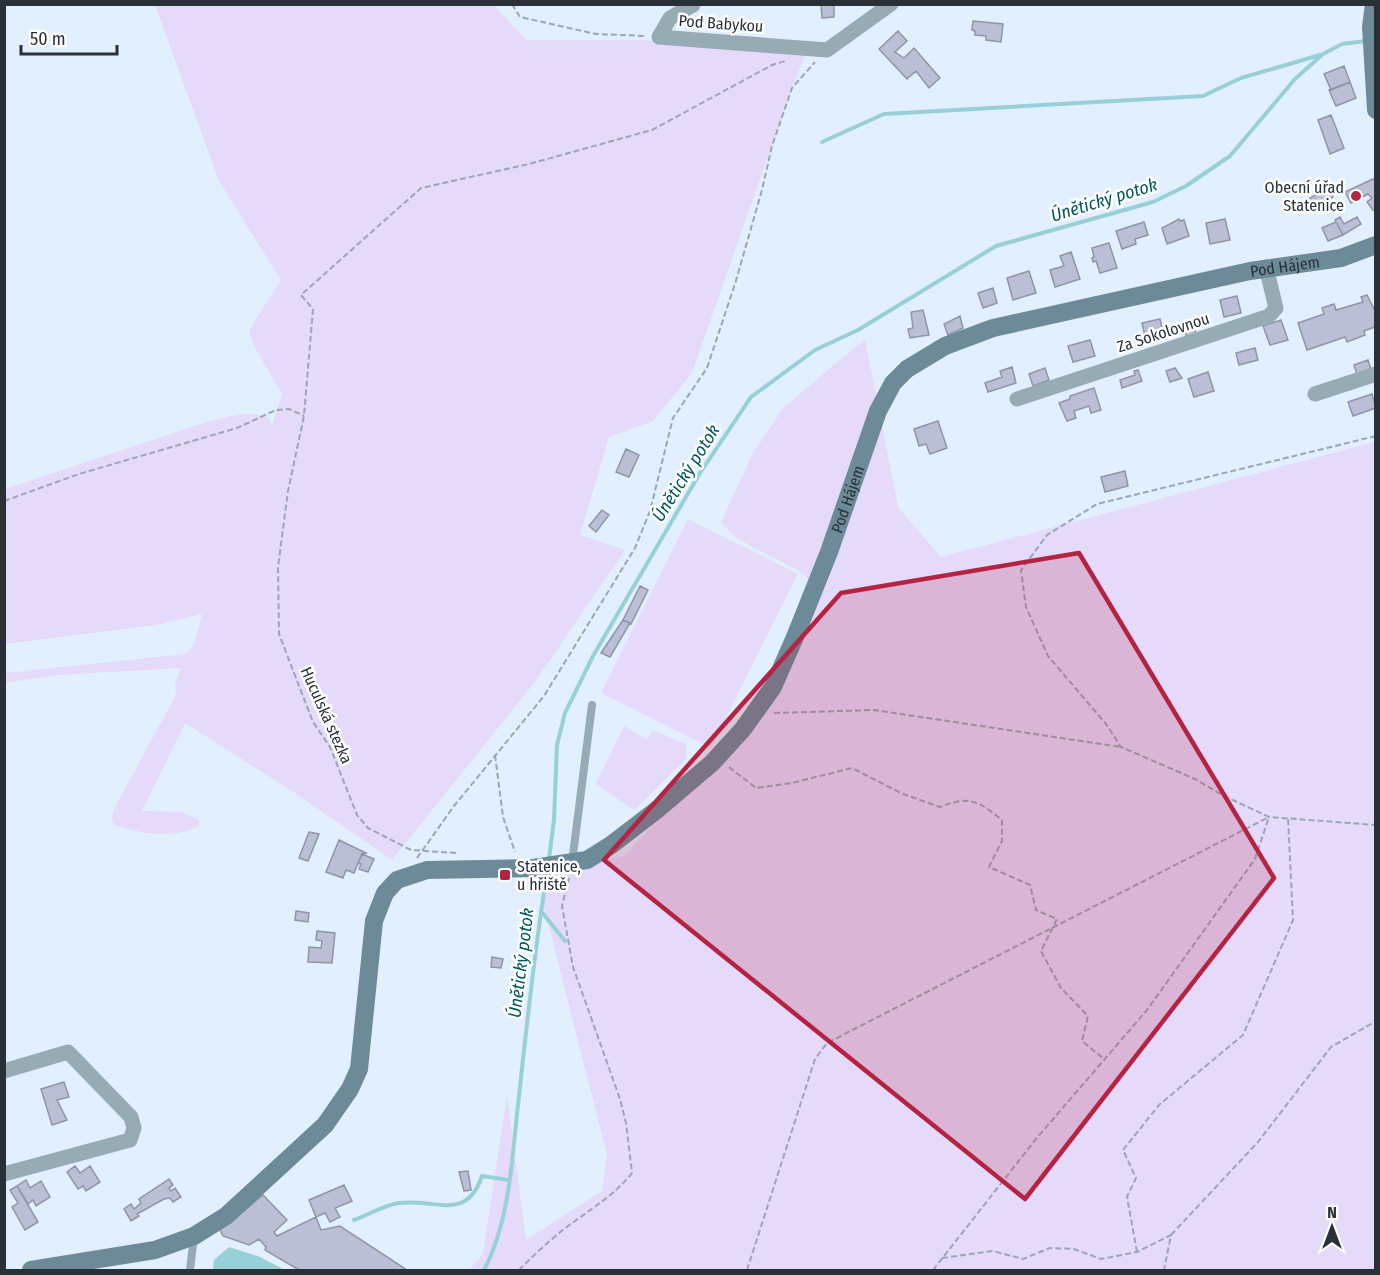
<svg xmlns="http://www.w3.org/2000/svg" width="1380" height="1275" viewBox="0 0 1380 1275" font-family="'Fira Sans Condensed',sans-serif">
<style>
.green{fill:#e5dafa}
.water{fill:#97d0d6}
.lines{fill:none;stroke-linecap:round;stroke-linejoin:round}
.stream{stroke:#97d0d6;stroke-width:4}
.building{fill:#bbbfd5;stroke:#9194a9;stroke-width:1.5}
.path{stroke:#9ca6b2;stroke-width:2;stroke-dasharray:6 3;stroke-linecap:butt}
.lane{stroke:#97abb4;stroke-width:8}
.street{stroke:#97abb4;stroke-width:15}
.secondary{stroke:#6c8a98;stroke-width:18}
.marked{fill:#b52343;fill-opacity:0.2;stroke:#b52343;stroke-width:4.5;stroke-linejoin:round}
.poi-dot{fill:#b52343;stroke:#fff;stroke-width:2}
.labels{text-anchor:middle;stroke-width:5;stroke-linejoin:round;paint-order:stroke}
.street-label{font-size:16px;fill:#2a3037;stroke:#fff}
.poi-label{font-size:16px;fill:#2a3037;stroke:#fff;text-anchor:end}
.water-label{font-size:18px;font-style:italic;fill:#00575e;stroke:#fff}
</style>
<rect width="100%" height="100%" fill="#e2efff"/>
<path class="green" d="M155,5H493L527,40L811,41L792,88L692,373L653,421L609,437L580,535L625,550L535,682L392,860L292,791L185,723L142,811L181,812L199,820V826C175,839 140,834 115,825L111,820L114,809L176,695L175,684L181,668L58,675L5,683L4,673L186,654L194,645L202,614L156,625L5,644V489L207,422C228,417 248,409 269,418L272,426L282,394L255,348L249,330L281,280L219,181Z
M865,339L898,507L941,557L1375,442V1270H469L483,1254L507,1095L526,1240L602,1191L607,1155L543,903L540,876L624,856L749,723L822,590L799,571L736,538L721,522L753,453L784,407Z
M688,519L798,574L711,748L601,693Z
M624,726L647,740L653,730L686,744V759L634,810L596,784Z"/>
<path class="water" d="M229,1247L258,1256L285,1270H213L214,1260Z"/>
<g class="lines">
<path class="stream" d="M822,142L884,114L1203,96L1241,78L1320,55
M549,859L554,820L557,745L565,713L593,656L700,473L751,397L815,350L858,330L996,246L1153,202L1186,186L1230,156L1295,79L1323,54L1342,44L1366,41
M541,911L565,941
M354,1220C368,1215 384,1205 399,1203C435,1198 466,1223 482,1176L509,1180
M484,1270C511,1219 512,1153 519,1096C527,1021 535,947 547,873"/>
</g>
<path class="building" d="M821,4H834V17L822,18Z
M973,21L1003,24L1001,42L986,40V36L975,35V31L972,30Z
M898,31L907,41L895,52L904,58L914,48L940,78L929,88L916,71L907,79L879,49Z
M1344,66L1350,82L1331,90L1324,74Z
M1350,82L1356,98L1336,106L1329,90Z
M1331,115L1344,148L1330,154L1318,120Z
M1373,179L1376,182V209L1373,210L1367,202L1372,198L1368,194L1351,203L1345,192Z
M1328,188L1333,197L1306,212L1301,203Z
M1340,217L1344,224L1357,217L1361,224L1343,235L1335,220Z
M1179,219L1180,221L1184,220L1189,236L1167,244L1162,228Z
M1225,219L1230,240L1210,244L1206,223Z
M1144,222L1148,235L1135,239L1136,244L1122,249L1116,231Z
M1336,222L1343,235L1328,241L1322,228Z
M1109,243L1117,268L1100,273L1096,261L1093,262L1092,258L1094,257L1092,248Z
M1071,252L1080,279L1055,287L1050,270L1064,266L1060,256Z
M1029,271L1036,293L1013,300L1007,278Z
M993,288L997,303L983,308L978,293Z
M1367,295L1376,313L1375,327L1364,331L1365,335L1347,342L1345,337L1307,350L1298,323L1324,314L1322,308L1334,304L1336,310L1363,302L1361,297Z
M1237,296L1241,313L1224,317L1220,300Z
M923,310L929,335L910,338L908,329L913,328L911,312Z
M960,316L963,328L948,335L944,324Z
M1160,319L1164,337L1146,341L1142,323Z
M1281,320L1288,340L1270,345L1263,326Z
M1192,322L1197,336L1187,339L1184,328Z
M1090,340L1095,356L1073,362L1068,346Z
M1255,348L1258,360L1239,365L1236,353Z
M1368,360L1372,372L1358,377L1354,365Z
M1012,367L1016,383L988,392L985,383L1002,377L1000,371Z
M1045,368L1049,380L1033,386L1029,374Z
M1175,368L1182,378L1170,382L1166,371Z
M1138,370L1142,381L1122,388L1120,380L1135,375L1134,371Z
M1208,372L1214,391L1194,397L1188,379Z
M1094,388L1101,410L1091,413L1089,406L1074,411L1076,418L1067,421L1059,403L1070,399V396Z
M1372,394L1376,408L1353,416L1348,402Z
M938,421L947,448L930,454L926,444L919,446L914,429Z
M626,449L639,455L629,477L616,472Z
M1125,471L1128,486L1105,492L1101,477Z
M602,510L609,515L596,532L589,526Z
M640,586L648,590L631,624L623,620Z
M623,620L630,623L610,657L601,653Z
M309,832L319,834L308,861L299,858Z
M339,840L366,853L362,854L354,873L346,870L343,878L326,872Z
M362,854L374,859L368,872L359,869L361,864L358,863Z
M296,911L309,913L308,922L295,920Z
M317,931L335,933L332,963L308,962L309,947L321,948L322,941L316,940Z
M492,957L503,959L501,968L491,967Z
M64,1082L69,1097L57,1100L67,1120L52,1125L41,1089Z
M75,1166L80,1173L90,1166L100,1182L86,1191L83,1186L78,1189L67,1172Z
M468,1171L471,1190L464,1191L459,1172Z
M169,1179L173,1185L169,1188L171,1191L175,1188L181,1197L173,1202L170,1198L164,1199L137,1214L139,1216L131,1221L124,1209L131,1204L134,1209L141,1203L139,1199Z
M26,1180L30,1188L41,1181L50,1197L36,1206L33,1200L28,1204L17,1186Z
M344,1185L352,1201L335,1208L340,1217L330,1222L325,1213L316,1217L309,1200Z
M17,1186L38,1222L25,1230L12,1207L18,1203L10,1190Z
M263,1195L287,1220L274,1232L277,1236L316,1217L321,1230L340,1226L407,1270H299L265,1250L266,1247L259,1239L249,1245L223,1236L220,1230Z"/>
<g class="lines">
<path class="path" d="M512,4L520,17L596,34L645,36
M1376,436L1097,504L1047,535L1021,570L1026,607L1048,656L1106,724L1121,747L1195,779L1222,795L1269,817L1376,825
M4,501L79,474L237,428L276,410L289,409L304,416
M774,713L874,710L1121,747
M495,755L503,817L515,852
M729,767L756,788L792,783L852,768L903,794L940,807C970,795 978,801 1002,820V841L989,867L1030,885L1036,910L1057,919L1041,951L1061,988L1088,1016L1082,1041L1104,1059
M456,853L411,850L368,828L357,815L330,747L313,722L279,634L278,567L288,491L304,416L313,309L301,295L421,188L529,164L652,130L772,65L785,61
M417,858L454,806L544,696L635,548L650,511L673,418L707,368L735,284L762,190L772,146L792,88L815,62
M1171,1235L1258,1142L1331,1047L1376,1021
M1137,1252L1127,1197L1136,1178L1123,1150L1159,1105L1243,1035L1293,920L1288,817
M942,1258L993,1251L1023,1259L1050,1248L1074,1249L1101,1259L1137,1252L1171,1235L1164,1270
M519,1270C536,1253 555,1235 575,1221C597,1205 615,1194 632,1173L626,1123L620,1099L573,967L562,906L569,878
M747,1270L815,1059L827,1043L1269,817
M933,1270L1036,1139L1147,1010L1255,859L1269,817"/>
<path class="lane" d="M572,863L592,705
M190,1270L194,1236"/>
<path class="street" d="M693,5L670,18L659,37L827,50L891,4
M1315,394L1376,374
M1017,399L1269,316L1276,308L1266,267
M4,1071L68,1052L131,1117L134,1128L130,1140L4,1174"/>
<g class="secondary">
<path d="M1374,4L1371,27L1376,110"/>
<path id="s1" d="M31,1270L155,1250L194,1236L226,1216L325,1125L350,1089L359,1069L374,921L385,893L397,880L427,870L533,868L587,860L611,845L658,809L712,763L743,729L773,687L795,637L829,552L878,411L893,383L907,369L945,346L993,328L1250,271L1341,258L1376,245"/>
</g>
</g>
<path class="marked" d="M1079,553L1274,878L1025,1199L604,860L841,593Z"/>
<g class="poi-dot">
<circle cx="1356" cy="196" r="6"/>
<rect x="499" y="869" width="12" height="12" rx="3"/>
</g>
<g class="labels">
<g class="street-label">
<text transform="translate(721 23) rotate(4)" y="6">Pod Babykou</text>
<text dy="6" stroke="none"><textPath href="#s1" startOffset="1791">Pod Hájem</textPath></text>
<text transform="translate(1163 332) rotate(-18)" y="6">Za Sokolovnou</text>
<text dy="6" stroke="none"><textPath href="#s1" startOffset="1252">Pod Hájem</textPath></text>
<text transform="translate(327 715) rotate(66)" y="6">Huculská stezka</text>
</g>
<g class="poi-label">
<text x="1344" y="193">Obecní úřad<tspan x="1344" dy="18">Statenice</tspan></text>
<text x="517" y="872" text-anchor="start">Statenice,<tspan x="517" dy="18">u hřiště</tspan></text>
</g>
<g class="water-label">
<text transform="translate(1104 200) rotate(-17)" y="6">Únětický potok</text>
<text transform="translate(686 473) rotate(-58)" y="6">Únětický potok</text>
<text transform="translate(521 963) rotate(-83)" y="6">Únětický potok</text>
</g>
</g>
<rect width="1380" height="1275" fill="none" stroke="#2a3037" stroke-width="12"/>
<g transform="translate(1332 1227)" stroke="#ffffff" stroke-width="4.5" paint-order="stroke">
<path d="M0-4.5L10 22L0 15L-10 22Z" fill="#2a3037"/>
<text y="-9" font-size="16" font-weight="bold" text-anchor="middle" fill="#2a3037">N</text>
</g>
<path d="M21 45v9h96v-9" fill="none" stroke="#2a3037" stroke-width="3"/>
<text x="30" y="45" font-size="18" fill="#2a3037" stroke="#ffffff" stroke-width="4.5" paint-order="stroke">50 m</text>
</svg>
